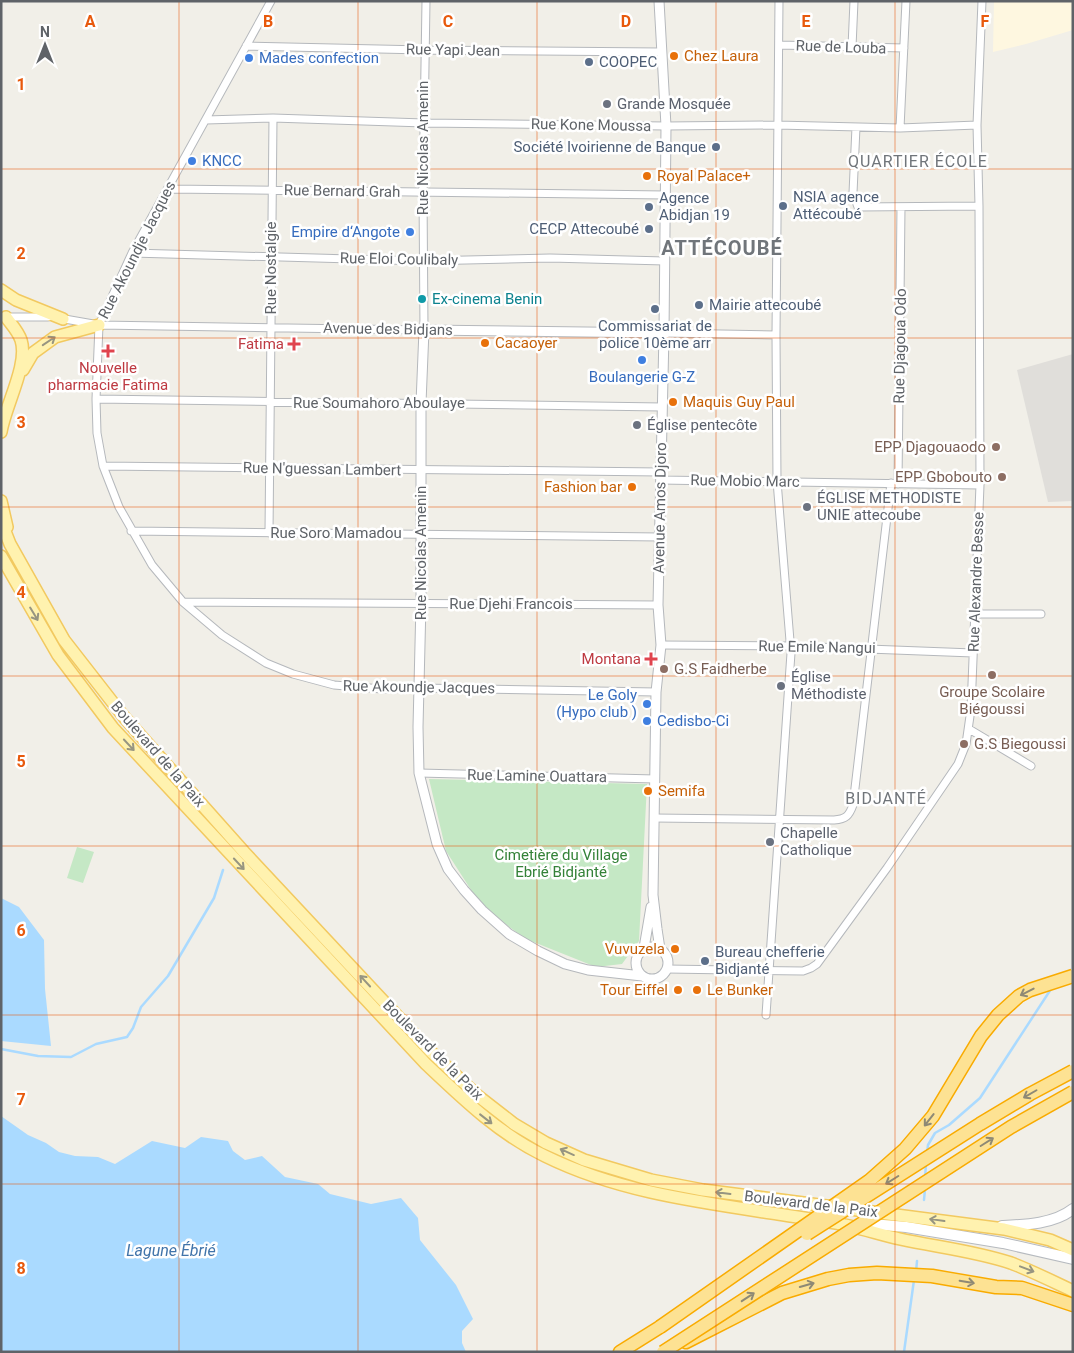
<svg xmlns="http://www.w3.org/2000/svg" width="1074" height="1353" viewBox="0 0 1074 1353" font-family="Roboto,sans-serif">
<style>
.commercial{fill:#fef7e0}
.industrial{fill:#e0deda}
.green{fill:#c5e8c5}
.water{fill:#aadaff}
.lines{fill:none;stroke-linecap:round;stroke-linejoin:round}
.stream{stroke:#aadaff;stroke-width:2.5}
.minor-casing{stroke:#b5b8bc;stroke-width:9}
.tertiary-casing{stroke:#b5b8bc;stroke-width:11}
.secondary-casing{stroke:#b6babf;stroke-width:12}
.primary-casing{stroke:#f2c960;stroke-width:14}
.motorway-casing{stroke:#f9ab00;stroke-width:15}
.minor{stroke:#fff;stroke-width:7}
.tertiary{stroke:#fff;stroke-width:9}
.secondary{stroke:#fff;stroke-width:10}
.primary{stroke:#fff2af;stroke-width:11}
.motorway{stroke:#fde293;stroke-width:12}
.motorway-bridge-casing{stroke:#f9ab00;stroke-width:15;stroke-linecap:butt}
.motorway-bridge{stroke:#fde293;stroke-width:12}
.oneway{stroke:#979581}
.oneway2{stroke:#8e8975}
.grid{fill:none;stroke:#e8590c;stroke-width:1;stroke-opacity:0.55}
.food-dot{fill:#e8710a;stroke:#fff;stroke-width:2}
.shop-dot{fill:#3f7fe0;stroke:#fff;stroke-width:2}
.service-dot{fill:#5c6f8a;stroke:#fff;stroke-width:2}
.worship-dot{fill:#6b7280;stroke:#fff;stroke-width:2}
.culture-dot{fill:#0f9aa8;stroke:#fff;stroke-width:2}
.health-dot{fill:#e0444e;stroke:#fff;stroke-width:2}
.education-dot{fill:#8d6e63;stroke:#fff;stroke-width:2}
.labels{text-anchor:middle;stroke-width:5;stroke-linejoin:round;paint-order:stroke}
.street-label{font-size:15px;fill:#5f6368;stroke:#fff}
.food-label{font-size:15px;fill:#c56008;stroke:#fff;text-anchor:start}
.shop-label{font-size:15px;fill:#366cbe;stroke:#fff;text-anchor:start}
.service-label{font-size:15px;fill:#4e5e75;stroke:#fff;text-anchor:start}
.worship-label{font-size:15px;fill:#5b616d;stroke:#fff;text-anchor:start}
.culture-label{font-size:15px;fill:#0d838f;stroke:#fff;text-anchor:start}
.health-label{font-size:15px;fill:#be3a42;stroke:#fff;text-anchor:end}
.education-label{font-size:15px;fill:#785e54;stroke:#fff;text-anchor:end}
.park-label{font-size:15px;fill:#348238;stroke:#fff}
.neighbourhood-label{font-size:16px;letter-spacing:1px;fill:#70757a;stroke:#fff}
.water-label{font-size:16px;font-style:italic;fill:#4174aa;stroke:#fff}
.district-label{font-size:20px;font-weight:bold;letter-spacing:1px;fill:#70757a;stroke:#fff}
.grid-label{font-size:16px;text-anchor:middle;font-weight:bold;fill:#e8590c;stroke:#fff;stroke-width:5;stroke-linejoin:round;paint-order:stroke}
</style>
<rect width="100%" height="100%" fill="#f1efe8"/>
<path class="commercial" d="M994,1H1073V30L1026,44L993,52Z"/>
<path class="industrial" d="M1073,354V501L1048,502L1017,370Z"/>
<path class="green" d="M429,779L647,784L639,941L622,964L596,967L526,939L482,907L446,851Z
M77,847L94,852L83,883L67,878Z"/>
<path class="water" d="M1,898L19,907L44,940L45,989L51,1046L1,1041Z
M1,1116L28,1135L46,1143L59,1152L75,1156L98,1157L115,1164L152,1141L185,1148L201,1137L228,1141L233,1151L245,1160L262,1156L285,1177L318,1184L330,1194L371,1204L401,1198L418,1218L420,1240L456,1285L473,1319L462,1331V1343L466,1352H1Z"/>
<g class="lines">
<path class="stream" d="M1,1049L38,1056L71,1057L96,1044L127,1037L133,1028L141,1007L168,976L214,898L223,870
M927,1153L928,1145L935,1133L949,1125L980,1098L1051,989
M925,1178L926,1164
M924,1200L925,1189
M916,1272L917,1261
M904,1352L914,1280"/>
<g class="minor-casing">
<path id="minor" d="M271,1L132,253L99,325L96,399L97,433L103,466L119,507L152,565L183,602L222,635L266,663L293,674L334,685L382,689L419,688L656,692
M779,45L904,48
M246,46L424,50L661,52
M852,47L854,1
M206,120L273,118L424,123L666,126L777,125L900,128L977,125
M856,127L853,193L858,207L979,206
M900,128L906,1
M169,189L665,195
M132,253L423,261L550,258L665,261
M4,317H48
M59,318L99,325L424,330L423,192L426,1
M664,333L776,335
M96,399L662,407
M103,466L660,472
M660,480L980,485
M898,484L901,207
M131,531L660,537
M269,533L273,118
M183,602L658,605
M975,614H1041
M661,645L790,646L973,653
M969,729L1031,766
M419,773L655,779
M654,818L834,820C846,819 849,816 853,805L891,483
M667,969L803,971L811,968L817,964L887,868L958,764L966,744L971,709L980,485L979,206L977,125L982,1
M766,1015L791,653L777,481L776,335L779,1"/>
</g>
<g class="tertiary-casing">
<path id="tertiary" d="M659,1L666,126L664,333L658,605L661,645L656,692L653,895L657,929L660,949
M636 963a16 16 0 1 1 32 0a16 16 0 1 1-32 0Z
M644,948L651,907
M642,976L588,970L565,964L538,951L509,934L482,910L464,890L448,869L437,844L419,773L418,727L421,603V403L424,330L664,333"/>
</g>
<g class="secondary-casing">
<path id="secondary" d="M860,1224L883,1225L906,1227L1003,1243L1073,1259
M1002,1226C1025,1225 1054,1224 1073,1209"/>
</g>
<g class="primary-casing">
<path id="primary" d="M1,290L16,300L63,319
M23,370L33,353L55,337L99,325
M1,432C5,406 29,364 21,340C18,331 11,324 6,317
M1,501L7,527
M1,521L10,544L64,640L124,717L244,852L430,1051L478,1096L514,1124L546,1143L584,1160L651,1180L703,1190L1004,1229L1050,1240L1073,1250
M1,556L58,655L113,728L426,1064C463,1099 499,1134 545,1156C618,1192 699,1202 778,1214C801,1218 824,1220 845,1225C864,1229 882,1235 900,1239C937,1247 975,1251 1011,1263C1032,1271 1052,1281 1073,1291"/>
</g>
<g class="motorway-casing">
<path id="motorway" d="M686,1342L782,1293L828,1279L849,1275L877,1273L932,1276L996,1287L1022,1288L1073,1305
M620,1352L660,1327"/>
</g>
<use href="#minor" class="minor"/>
<use href="#tertiary" class="tertiary"/>
<use href="#secondary" class="secondary"/>
<use href="#primary" class="primary"/>
<use href="#motorway" class="motorway"/>
<g class="motorway-bridge-casing">
<path id="motorway-bridge" d="M807,1234L980,1124L1030,1094L1073,1071
M660,1327L869,1181L905,1149L933,1116L981,1036L998,1015L1019,996L1030,990L1073,976
M663,1352L1011,1127L1073,1092"/>
</g>
<use href="#motorway-bridge" class="motorway-bridge"/>
</g>
<defs><path id="oneway-shaft" d="M-6 0H5M1.5-3L5.5 0L1.5 3" fill="none" stroke-width="1.6" stroke-linecap="round" stroke-linejoin="round" transform="scale(1.25)"/></defs>
<g class="oneway">
<use href="#oneway-shaft" transform="translate(49 341) rotate(-34)"/>
<use href="#oneway-shaft" transform="translate(34 614) rotate(59)"/>
<use href="#oneway-shaft" transform="translate(129 745) rotate(47)"/>
<use href="#oneway-shaft" transform="translate(239 864) rotate(47)"/>
<use href="#oneway-shaft" transform="translate(365 981) rotate(-133)"/>
<use href="#oneway-shaft" transform="translate(486 1119) rotate(38)"/>
<use href="#oneway-shaft" transform="translate(567 1152) rotate(-156)"/>
<use href="#oneway-shaft" transform="translate(723 1193) rotate(-173)"/>
<use href="#oneway-shaft" transform="translate(937 1220) rotate(-172)"/>
<use href="#oneway-shaft" transform="translate(1027 1269) rotate(21)"/>
</g>
<g class="oneway2">
<use href="#oneway-shaft" transform="translate(1027 992) rotate(153)"/>
<use href="#oneway-shaft" transform="translate(1030 1094) rotate(150)"/>
<use href="#oneway-shaft" transform="translate(929 1120) rotate(128)"/>
<use href="#oneway-shaft" transform="translate(987 1142) rotate(-32)"/>
<use href="#oneway-shaft" transform="translate(892 1180) rotate(148)"/>
<use href="#oneway-shaft" transform="translate(967 1282) rotate(10)"/>
<use href="#oneway-shaft" transform="translate(807 1285) rotate(-16)"/>
<use href="#oneway-shaft" transform="translate(748 1297) rotate(-33)"/>
</g>
<path class="grid" d="M179,1V1352M358,1V1352M537,1V1352M716,1V1352M895,1V1352M1,169H1073M1,338H1073M1,507H1073M1,676H1073M1,846H1073M1,1015H1073M1,1184H1073"/>
<g class="food-dot">
<circle cx="674" cy="56" r="5"/>
<circle cx="647" cy="176" r="5"/>
<circle cx="485" cy="343" r="5"/>
<circle cx="673" cy="402" r="5"/>
<circle cx="632" cy="487" r="5"/>
<circle cx="648" cy="791" r="5"/>
<circle cx="675" cy="949" r="5"/>
<circle cx="678" cy="990" r="5"/>
<circle cx="697" cy="990" r="5"/>
</g>
<g class="shop-dot">
<circle cx="249" cy="58" r="5"/>
<circle cx="192" cy="161" r="5"/>
<circle cx="410" cy="232" r="5"/>
<circle cx="642" cy="360" r="5"/>
<circle cx="647" cy="704" r="5"/>
<circle cx="647" cy="721" r="5"/>
</g>
<g class="service-dot">
<circle cx="589" cy="62" r="5"/>
<circle cx="716" cy="147" r="5"/>
<circle cx="783" cy="206" r="5"/>
<circle cx="649" cy="207" r="5"/>
<circle cx="649" cy="229" r="5"/>
<circle cx="699" cy="305" r="5"/>
<circle cx="655" cy="309" r="5"/>
<circle cx="705" cy="961" r="5"/>
</g>
<g class="worship-dot">
<circle cx="607" cy="104" r="5"/>
<circle cx="637" cy="425" r="5"/>
<circle cx="807" cy="507" r="5"/>
<circle cx="781" cy="686" r="5"/>
<circle cx="770" cy="842" r="5"/>
</g>
<circle class="culture-dot" cx="422" cy="299" r="5"/>
<g class="health-dot">
<path d="M291.5 336.5h5v5h5v5h-5v5h-5v-5h-5v-5h5z"/>
<path d="M105.5 343.5h5v5h5v5h-5v5h-5v-5h-5v-5h5z"/>
<path d="M648.5 651.5h5v5h5v5h-5v5h-5v-5h-5v-5h5z"/>
</g>
<g class="education-dot">
<circle cx="996" cy="447" r="5"/>
<circle cx="1002" cy="477" r="5"/>
<circle cx="664" cy="669" r="5"/>
<circle cx="992" cy="675" r="5"/>
<circle cx="964" cy="744" r="5"/>
</g>
<g class="labels">
<g class="street-label">
<text transform="translate(841 47) rotate(2)" y="5">Rue de Louba</text>
<text transform="translate(453 50) rotate(1)" y="5">Rue Yapi Jean</text>
<text transform="translate(591 125) rotate(1)" y="5">Rue Kone Moussa</text>
<text transform="translate(423 148) rotate(-90)" y="5">Rue Nicolas Amenin</text>
<text transform="translate(342 191) rotate(1)" y="5">Rue Bernard Grah</text>
<text transform="translate(137 250) rotate(-63)" y="5">Rue Akoundje Jacques</text>
<text transform="translate(399 259) rotate(1)" y="5">Rue Eloi Coulibaly</text>
<text transform="translate(271 268) rotate(-90)" y="5">Rue Nostalgie</text>
<text transform="translate(388 329) rotate(1)" y="5">Avenue des Bidjans</text>
<text transform="translate(900 346) rotate(-89)" y="5">Rue Djagoua Odo</text>
<text x="379" y="408">Rue Soumahoro Aboulaye</text>
<text transform="translate(322 469) rotate(1)" y="5">Rue N'guessan Lambert</text>
<text transform="translate(745 481) rotate(1)" y="5">Rue Mobio Marc</text>
<text transform="translate(660 508) rotate(-89)" y="5">Avenue Amos Djoro</text>
<text x="336" y="538">Rue Soro Mamadou</text>
<text transform="translate(421 553) rotate(-90)" y="5">Rue Nicolas Amenin</text>
<text transform="translate(976 582) rotate(-88)" y="5">Rue Alexandre Besse</text>
<text x="511" y="609">Rue Djehi Francois</text>
<text transform="translate(817 647) rotate(1)" y="5">Rue Emile Nangui</text>
<text transform="translate(419 687) rotate(1)" y="5">Rue Akoundje Jacques</text>
<text transform="translate(158 754) rotate(49)" y="5">Boulevard de la Paix</text>
<text transform="translate(537 776) rotate(1)" y="5">Rue Lamine Ouattara</text>
<text transform="translate(433 1050) rotate(45)" y="5">Boulevard de la Paix</text>
<text transform="translate(811 1204) rotate(7)" y="5">Boulevard de la Paix</text>
</g>
<g class="food-label">
<text x="684" y="61">Chez Laura</text>
<text x="657" y="181">Royal Palace+</text>
<text x="495" y="348">Cacaoyer</text>
<text x="683" y="407">Maquis Guy Paul</text>
<text x="622" y="492" text-anchor="end">Fashion bar</text>
<text x="658" y="796">Semifa</text>
<text x="665" y="954" text-anchor="end">Vuvuzela</text>
<text x="668" y="995" text-anchor="end">Tour Eiffel</text>
<text x="707" y="995">Le Bunker</text>
</g>
<g class="shop-label">
<text x="259" y="63">Mades confection</text>
<text x="202" y="166">KNCC</text>
<text x="400" y="237" text-anchor="end">Empire d‘Angote</text>
<text x="642" y="382" text-anchor="middle">Boulangerie G-Z</text>
<text x="637" y="700" text-anchor="end">Le Goly<tspan x="637" dy="17">(Hypo club )</tspan></text>
<text x="657" y="726">Cedisbo-Ci</text>
</g>
<g class="service-label">
<text x="599" y="67">COOPEC</text>
<text x="706" y="152" text-anchor="end">Société Ivoirienne de Banque</text>
<text x="793" y="202">NSIA agence<tspan x="793" dy="17">Attécoubé</tspan></text>
<text x="659" y="203">Agence<tspan x="659" dy="17">Abidjan 19</tspan></text>
<text x="639" y="234" text-anchor="end">CECP Attecoubé</text>
<text x="709" y="310">Mairie attecoubé</text>
<text x="655" y="331" text-anchor="middle">Commissariat de<tspan x="655" dy="17">police 10ème arr</tspan></text>
<text x="715" y="957">Bureau chefferie<tspan x="715" dy="17">Bidjanté</tspan></text>
</g>
<g class="worship-label">
<text x="617" y="109">Grande Mosquée</text>
<text x="647" y="430">Église pentecôte</text>
<text x="817" y="503">ÉGLISE METHODISTE<tspan x="817" dy="17">UNIE attecoube</tspan></text>
<text x="791" y="682">Église<tspan x="791" dy="17">Méthodiste</tspan></text>
<text x="780" y="838">Chapelle<tspan x="780" dy="17">Catholique</tspan></text>
</g>
<g class="culture-label">
<text x="432" y="304">Ex-cinema Benin</text>
</g>
<g class="health-label">
<text x="284" y="349">Fatima</text>
<text x="108" y="373" text-anchor="middle">Nouvelle<tspan x="108" dy="17">pharmacie Fatima</tspan></text>
<text x="641" y="664">Montana</text>
</g>
<g class="education-label">
<text x="986" y="452">EPP Djagouaodo</text>
<text x="992" y="482">EPP Gbobouto</text>
<text x="674" y="674" text-anchor="start">G.S Faidherbe</text>
<text x="992" y="697" text-anchor="middle">Groupe Scolaire<tspan x="992" dy="17">Biégoussi</tspan></text>
<text x="974" y="749" text-anchor="start">G.S Biegoussi</text>
</g>
<g class="park-label">
<text x="561" y="860">Cimetière du Village<tspan x="561" dy="17">Ebrié Bidjanté</tspan></text>
</g>
<g class="neighbourhood-label">
<text x="918" y="167">QUARTIER ÉCOLE</text>
<text x="886" y="804">BIDJANTÉ</text>
</g>
<g class="water-label">
<text x="171" y="1256">Lagune Ébrié</text>
</g>
<g class="district-label">
<text x="722" y="255">ATTÉCOUBÉ</text>
</g>
</g>
<g class="grid-label">
<text x="90" y="27">A</text>
<text x="268" y="27">B</text>
<text x="448" y="27">C</text>
<text x="626" y="27">D</text>
<text x="806" y="27">E</text>
<text x="985" y="27">F</text>
<text x="21" y="90">1</text>
<text x="21" y="259">2</text>
<text x="21" y="428">3</text>
<text x="21" y="598">4</text>
<text x="21" y="767">5</text>
<text x="21" y="936">6</text>
<text x="21" y="1105">7</text>
<text x="21" y="1274">8</text>
</g>
<rect width="1074" height="1353" fill="none" stroke="#5f6368" stroke-width="5"/>
<g transform="translate(45 45)" stroke="#ffffff" stroke-width="4" paint-order="stroke">
<path d="M0-4L9 19L0 12L-9 19Z" fill="#5f6368"/>
<text y="-8" font-size="14" font-weight="bold" text-anchor="middle" fill="#5f6368">N</text>
</g>
</svg>
